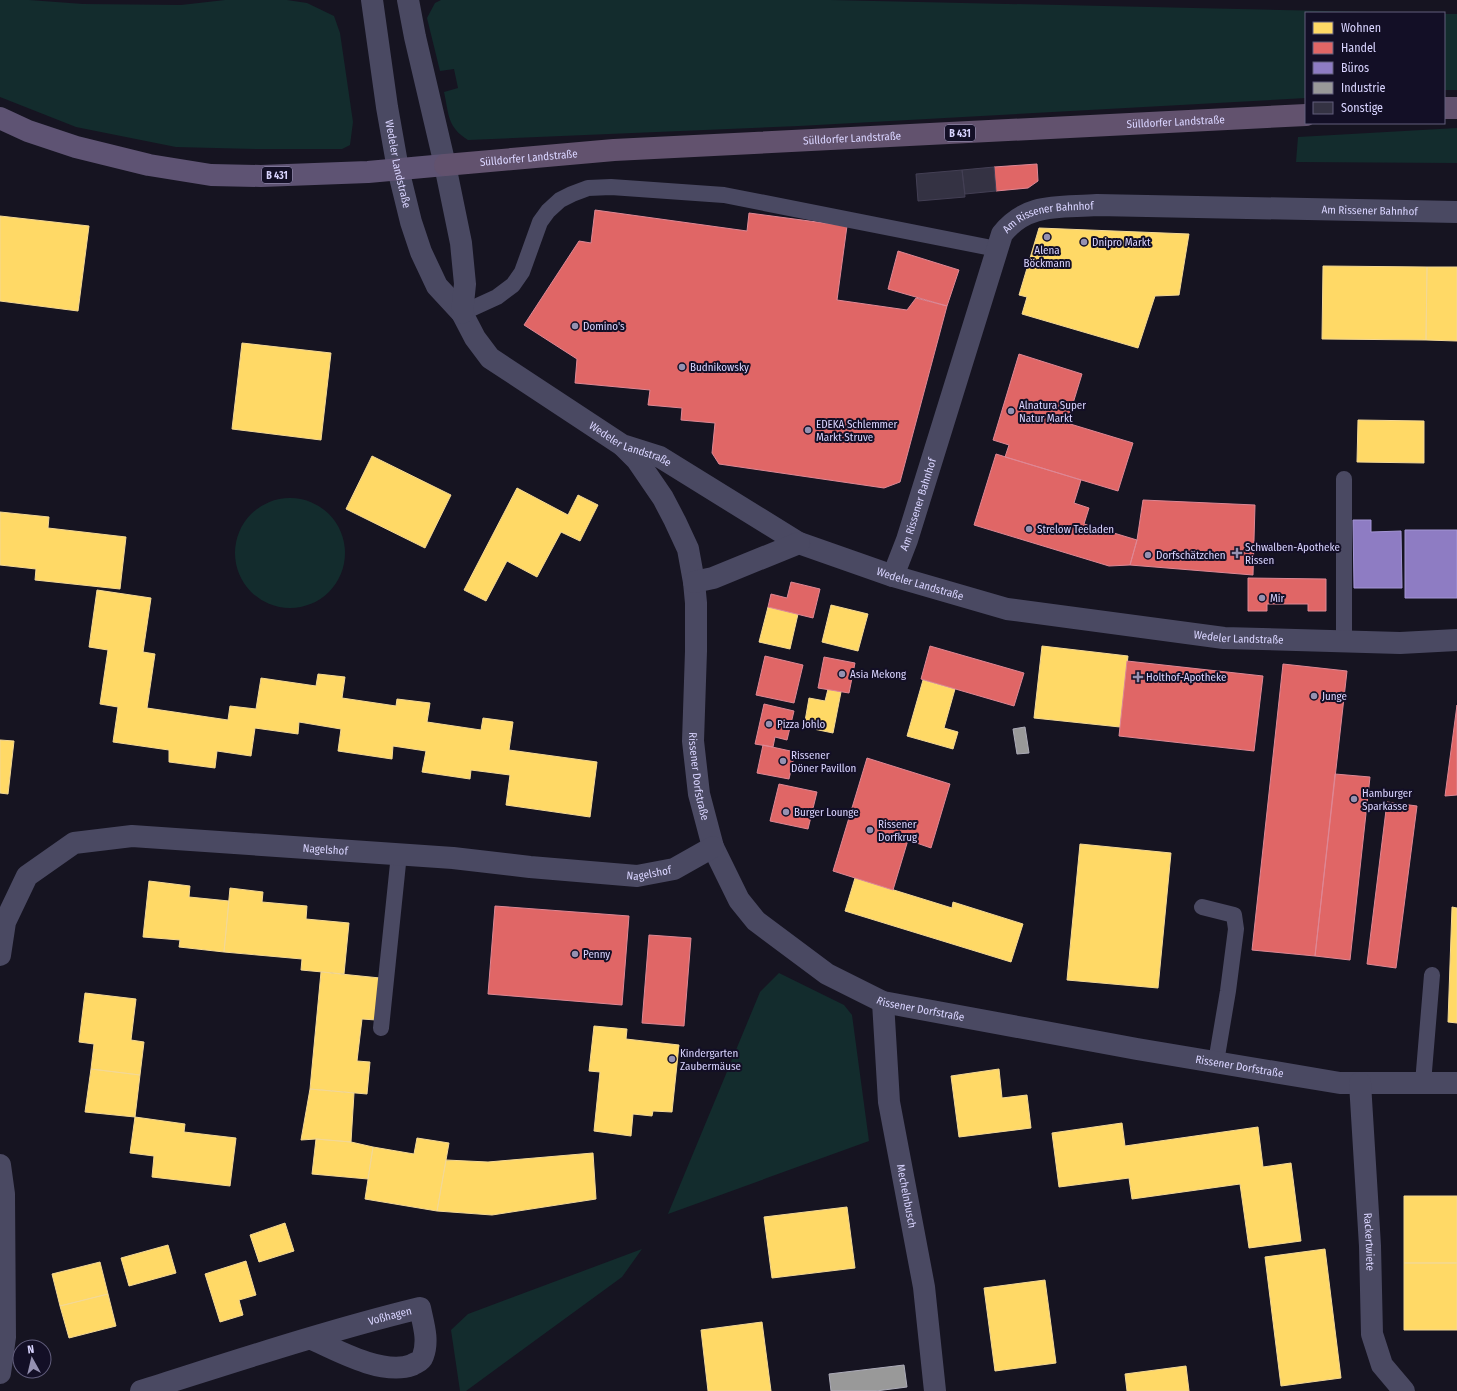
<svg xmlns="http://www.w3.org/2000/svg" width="1457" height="1391" viewBox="0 0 1457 1391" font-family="'Fira Sans Condensed',sans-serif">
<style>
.green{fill:#132c2d}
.homes{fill:#ffd966;stroke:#f4d894}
.shops{fill:#e06666;stroke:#de8794}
.offices{fill:#8e7cc3;stroke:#a496d5}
.industry{fill:#999;stroke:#acabb8}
.building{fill:#343243;stroke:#433f54}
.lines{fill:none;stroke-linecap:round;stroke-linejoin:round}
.service{stroke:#4a4962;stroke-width:16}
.minor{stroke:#4a4962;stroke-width:22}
.primary{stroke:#5e5373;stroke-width:22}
.trunk{stroke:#62526e;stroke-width:22}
.poi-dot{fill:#9591b1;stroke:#130f26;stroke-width:1.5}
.labels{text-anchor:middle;stroke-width:4;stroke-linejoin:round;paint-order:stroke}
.shield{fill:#130f26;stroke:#9e99be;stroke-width:1}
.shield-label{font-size:10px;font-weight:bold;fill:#d9d4ff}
.street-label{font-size:11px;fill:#d9d4ff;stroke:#130f26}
.poi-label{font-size:11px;fill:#d9d4ff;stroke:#130f26;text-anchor:start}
</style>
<rect width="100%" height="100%" fill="#161421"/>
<path class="green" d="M0,0H29L83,4L181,5L225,0H287L307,3L334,16L340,33L353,122L350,145L342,149H255L176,147L76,127L0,97Z
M441,0H831L1416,13H1306V98L799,126L468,140C447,127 449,114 444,92L458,88L454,69L440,71L427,18L435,3Z
M1444,14H1457V90H1444Z
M1457,128V163L1296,162L1298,137Z
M235 553a55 55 0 1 1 110 0a55 55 0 1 1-110 0Z
M779,973L844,1005L852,1015L869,1141L668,1214L760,992Z
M642,1249L622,1277L466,1391H460L451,1330L468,1314Z"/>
<path class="homes" d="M0,216L89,226L78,311L0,301Z
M1039,228L1189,234L1179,295L1155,296L1138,348L1022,314L1027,297L1019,295Z
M1323,266L1427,267L1426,340L1322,339Z
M1427,267H1457V341L1426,340Z
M242,343L331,353L321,440L232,429Z
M1358,420L1424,421V463L1357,462Z
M372,456L451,495L425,548L346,509Z
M517,488L568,515L578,495L598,505L580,541L561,532L537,577L507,561L486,601L464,590Z
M0,512L49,517L48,528L126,537L120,589L35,580L36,569L0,565Z
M97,590L151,598L143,652L155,654L147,708L228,720L230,706L256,709L261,678L316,686L318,674L345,677L342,698L396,706L397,699L430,703L427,722L481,730L483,718L513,722L509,750L597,762L590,817L506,805L510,775L471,770L470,779L422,772L426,751L393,746L392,759L338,751L341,729L299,722L298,734L255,728L251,756L217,751L215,768L169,762V750L113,742L118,707L100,704L108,650L89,647Z
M831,605L868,614L858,651L822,642Z
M768,607L798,614L790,649L759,642Z
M1042,646L1128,656L1120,727L1034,718Z
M923,680L955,689L944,728L958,732L953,749L907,736Z
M828,689L841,692L833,733L804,727L809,698L825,701Z
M0,740L14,741L8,794L0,793Z
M1080,844L1171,853L1158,988L1067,980Z
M855,878L952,908L953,902L1023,924L1011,962L845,911Z
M149,881L190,886L189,897L229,901L224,952L179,947L180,940L143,937Z
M230,888L263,892L262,902L307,906L306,919L349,923L344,974L301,970L302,959L224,952Z
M1452,907L1457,908V1023L1448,1022Z
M321,972L380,978L376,1020L362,1019L357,1061L370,1062L367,1094L310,1089Z
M85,993L136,999L131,1040L144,1042L140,1075L91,1069L94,1044L79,1042Z
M594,1026L627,1029L626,1039L679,1045L672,1112L653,1111L652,1116L633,1114L631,1136L594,1131L600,1072L589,1071Z
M91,1069L140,1075L135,1117L85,1112Z
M999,1069L1002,1098L1027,1095L1031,1128L959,1137L951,1076Z
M310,1089L354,1093L351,1142L316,1139L301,1140Z
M135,1117L185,1124L184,1132L236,1138L230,1186L152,1177L154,1156L130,1153Z
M1122,1123L1125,1146L1258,1127L1263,1167L1291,1163L1301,1241L1249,1248L1240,1184L1132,1199L1129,1178L1059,1187L1052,1133Z
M417,1138L449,1143L437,1211L365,1199L373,1147L414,1154Z
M316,1139L351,1142L373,1147L368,1179L312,1174Z
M593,1153L596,1199L492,1215L437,1211L446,1160L488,1162Z
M1404,1196H1457V1263H1404Z
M847,1207L855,1268L772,1278L764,1217Z
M285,1223L294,1251L259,1262L250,1235Z
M168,1245L176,1273L129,1286L121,1258Z
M1325,1249L1341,1378L1281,1386L1265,1257Z
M246,1261L256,1295L239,1300L243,1315L220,1322L205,1274Z
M100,1262L108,1294L60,1306L52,1274Z
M1404,1263H1457V1330H1404Z
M1045,1280L1056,1363L995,1371L984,1288Z
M108,1294L116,1326L69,1338L60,1306Z
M762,1322L771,1391H708L701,1330Z
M1186,1366L1189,1391H1127L1125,1374Z"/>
<path class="shops" d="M1037,164L1038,181L1028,188L996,191L994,167Z
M595,210L747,231L749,213L847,226L837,300L907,310L916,298L947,306L900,482L884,488L719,464L712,453L715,423L681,420L682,408L648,405L650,390L575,383L577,359L524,325L579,241L591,243Z
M898,251L959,270L947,306L888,289Z
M1019,354L1082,374L1067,423L1133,443L1118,491L1005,457L1009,445L993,440Z
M996,454L1081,480L1074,503L1089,508L1084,524L1137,540L1130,565L1109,566L974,525Z
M1143,500L1255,505L1253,575L1130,565L1137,540Z
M1248,578L1326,579V611H1308V604H1267V611H1248Z
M791,582L820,589L813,618L768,607L771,594L787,598Z
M930,646L1024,673L1014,706L921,679Z
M765,656L803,665L794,703L756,695Z
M824,657L855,663L849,693L818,688Z
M1127,661L1263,676L1254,751L1119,736Z
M1283,664L1347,671L1315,956L1252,950Z
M764,704L794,711L787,740L775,737L773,747L755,744Z
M1457,705V795L1445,796Z
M763,745L795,752L789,779L757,773Z
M867,758L950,784L931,848L908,840L893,890L833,871Z
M1335,774L1370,777L1350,960L1315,956Z
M779,784L817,792L808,829L770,821Z
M1387,802L1417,806L1396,968L1367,964Z
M495,906L629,916L622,1005L488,994Z
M649,935L691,938L684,1026L642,1023Z"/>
<path class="offices" d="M1353,520H1371V532L1401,531L1402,588H1354Z
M1405,530H1457V598H1405Z"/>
<path class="industry" d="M1025,727L1029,753L1017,754L1013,729Z
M904,1365L907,1387L876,1391H831L829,1374Z"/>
<path class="building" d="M994,167L996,191L965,194L962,170Z
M962,170L965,197L918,201L916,174Z"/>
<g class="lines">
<path class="service" d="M462,313L497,297L513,285L522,272L540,222L548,211L560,200L572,194L588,188L611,187L724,195L997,249
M1344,479V642
M1202,907L1234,915L1236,929L1228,991L1216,1062
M381,1028L399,854
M1423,1083L1432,975"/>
<g class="minor">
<path id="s1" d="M372,0L387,107L398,169L411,222L421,252L437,286L462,313L475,338L490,358L622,445L660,457L799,543L893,576L1007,609L1224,638L1400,643L1457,640"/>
<path d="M408,0L415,37L445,165L461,243L465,284L462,313"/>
<path id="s2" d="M623,446L637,460L663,498L675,521L688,549L694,582L696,603V651L693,741L699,794L713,847L739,900L756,921L827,974L883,1002L1137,1049L1340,1083H1457"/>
<path id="s3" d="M893,576L907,540L1002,234C1027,202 1060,208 1097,205L1457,212"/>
<path d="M694,582L713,578L799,543"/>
<path id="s4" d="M0,955L5,922L27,876L74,843L132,836L453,858L530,867L637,876L674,869L713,847"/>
<path id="s5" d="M883,1002L889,1102L924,1287L935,1391"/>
<path id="s6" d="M1360,1083L1370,1246L1372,1334L1382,1365L1404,1391"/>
<path d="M0,1165L4,1194L5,1337L0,1373"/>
<path id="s7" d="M141,1391C233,1362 326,1331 420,1308C423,1323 429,1340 423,1356C421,1362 417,1362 412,1365C383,1376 336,1350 310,1338"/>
</g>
<path class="primary" d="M0,118L28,131L76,147L149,165L211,175L261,176L368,172L445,165"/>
<g class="trunk">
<path d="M1444,108H1457"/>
<path id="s8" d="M445,165L614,150L1306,115"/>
</g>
</g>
<g class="poi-dot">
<circle cx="1047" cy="237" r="4"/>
<circle cx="1084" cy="242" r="4"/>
<circle cx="575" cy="326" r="4"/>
<circle cx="682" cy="367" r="4"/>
<circle cx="1011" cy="411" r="4"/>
<circle cx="808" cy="430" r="4"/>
<circle cx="1029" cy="529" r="4"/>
<path d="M1235 547h4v4h4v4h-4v4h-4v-4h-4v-4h4z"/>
<circle cx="1148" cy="555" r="4"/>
<circle cx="1262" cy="598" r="4"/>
<circle cx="842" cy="674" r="4"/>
<path d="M1136 671h4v4h4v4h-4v4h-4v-4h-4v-4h4z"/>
<circle cx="1314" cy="696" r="4"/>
<circle cx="769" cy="724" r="4"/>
<circle cx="783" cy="761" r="4"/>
<circle cx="1354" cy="799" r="4"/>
<circle cx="786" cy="812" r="4"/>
<circle cx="870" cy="830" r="4"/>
<circle cx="575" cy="954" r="4"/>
<circle cx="672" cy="1059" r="4"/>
</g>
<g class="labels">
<g class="shield">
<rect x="945" y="125" width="30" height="16" rx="3"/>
<rect x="262" y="167" width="30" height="16" rx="3"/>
</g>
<g class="shield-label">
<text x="960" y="137">B 431</text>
<text x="277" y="179">B 431</text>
</g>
<g class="street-label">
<text dy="4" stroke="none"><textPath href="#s8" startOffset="732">Sülldorfer Landstraße</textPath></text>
<text dy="4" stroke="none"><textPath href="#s8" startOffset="408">Sülldorfer Landstraße</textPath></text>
<text dy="4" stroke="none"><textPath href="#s8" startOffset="84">Sülldorfer Landstraße</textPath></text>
<text dy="4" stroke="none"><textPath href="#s1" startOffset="166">Wedeler Landstraße</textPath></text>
<text dy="4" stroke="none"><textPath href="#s3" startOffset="735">Am Rissener Bahnhof</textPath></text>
<text dy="4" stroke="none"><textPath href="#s3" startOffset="411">Am Rissener Bahnhof</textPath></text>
<text dy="4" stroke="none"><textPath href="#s1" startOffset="550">Wedeler Landstraße</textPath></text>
<text dy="4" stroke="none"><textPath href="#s3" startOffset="76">Am Rissener Bahnhof</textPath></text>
<text dy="4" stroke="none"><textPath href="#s1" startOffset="874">Wedeler Landstraße</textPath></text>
<text dy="4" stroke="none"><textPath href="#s1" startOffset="1198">Wedeler Landstraße</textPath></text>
<text dy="4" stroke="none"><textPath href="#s2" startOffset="351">Rissener Dorfstraße</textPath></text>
<text dy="4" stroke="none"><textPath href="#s4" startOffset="394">Nagelshof</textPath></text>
<text dy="4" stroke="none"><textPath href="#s4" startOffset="719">Nagelshof</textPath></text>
<text dy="4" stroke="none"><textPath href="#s2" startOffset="699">Rissener Dorfstraße</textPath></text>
<text dy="4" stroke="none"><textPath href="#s2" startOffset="1023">Rissener Dorfstraße</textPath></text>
<text dy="4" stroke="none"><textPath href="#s5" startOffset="196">Mechelnbusch</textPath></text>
<text dy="4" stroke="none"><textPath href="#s6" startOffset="159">Rackertwiete</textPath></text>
<text dy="4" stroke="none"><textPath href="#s7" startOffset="260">Voßhagen</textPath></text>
</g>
<g class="poi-label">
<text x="1092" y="246">Dnipro Markt</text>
<text x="1047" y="254" text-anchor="middle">Alena<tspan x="1047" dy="13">Böckmann</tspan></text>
<text x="583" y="330">Domino's</text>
<text x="690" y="371">Budnikowsky</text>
<text x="1019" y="409">Alnatura Super<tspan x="1019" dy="13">Natur Markt</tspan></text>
<text x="816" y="428">EDEKA Schlemmer<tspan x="816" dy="13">Markt Struve</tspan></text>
<text x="1037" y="533">Strelow Teeladen</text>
<text x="1245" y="551">Schwalben-Apotheke<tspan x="1245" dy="13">Rissen</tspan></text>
<text x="1156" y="559">Dorfschätzchen</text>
<text x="1270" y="602">Mir</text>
<text x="850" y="678">Asia Mekong</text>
<text x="1146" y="681">Holthof-Apotheke</text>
<text x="1322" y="700">Junge</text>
<text x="777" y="728">Pizza Johlo</text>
<text x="791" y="759">Rissener<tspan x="791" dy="13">Döner Pavillon</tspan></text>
<text x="1362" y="797">Hamburger<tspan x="1362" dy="13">Sparkasse</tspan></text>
<text x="794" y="816">Burger Lounge</text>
<text x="878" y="828">Rissener<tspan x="878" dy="13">Dorfkrug</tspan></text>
<text x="583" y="958">Penny</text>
<text x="680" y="1057">Kindergarten<tspan x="680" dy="13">Zaubermäuse</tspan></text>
</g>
</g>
<rect x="1305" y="12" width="140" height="112" fill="#130f26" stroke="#625e7d"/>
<rect x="1313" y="22" width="20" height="12" fill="#ffd966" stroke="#625e7d"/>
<text x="1341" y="32" font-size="12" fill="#d9d4ff">Wohnen</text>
<rect x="1313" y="42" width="20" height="12" fill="#e06666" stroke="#625e7d"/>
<text x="1341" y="52" font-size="12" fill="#d9d4ff">Handel</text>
<rect x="1313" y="62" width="20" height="12" fill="#8e7cc3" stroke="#625e7d"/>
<text x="1341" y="72" font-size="12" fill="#d9d4ff">Büros</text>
<rect x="1313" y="82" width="20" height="12" fill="#999999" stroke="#625e7d"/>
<text x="1341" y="92" font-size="12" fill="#d9d4ff">Industrie</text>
<rect x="1313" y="102" width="20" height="12" fill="#343243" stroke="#625e7d"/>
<text x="1341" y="112" font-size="12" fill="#d9d4ff">Sonstige</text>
<g transform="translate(32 1359) rotate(352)"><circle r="19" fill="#130f26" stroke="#625e7d"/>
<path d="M0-3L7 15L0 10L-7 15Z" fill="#9591b1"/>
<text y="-6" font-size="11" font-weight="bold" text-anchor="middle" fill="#d9d4ff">N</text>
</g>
</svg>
